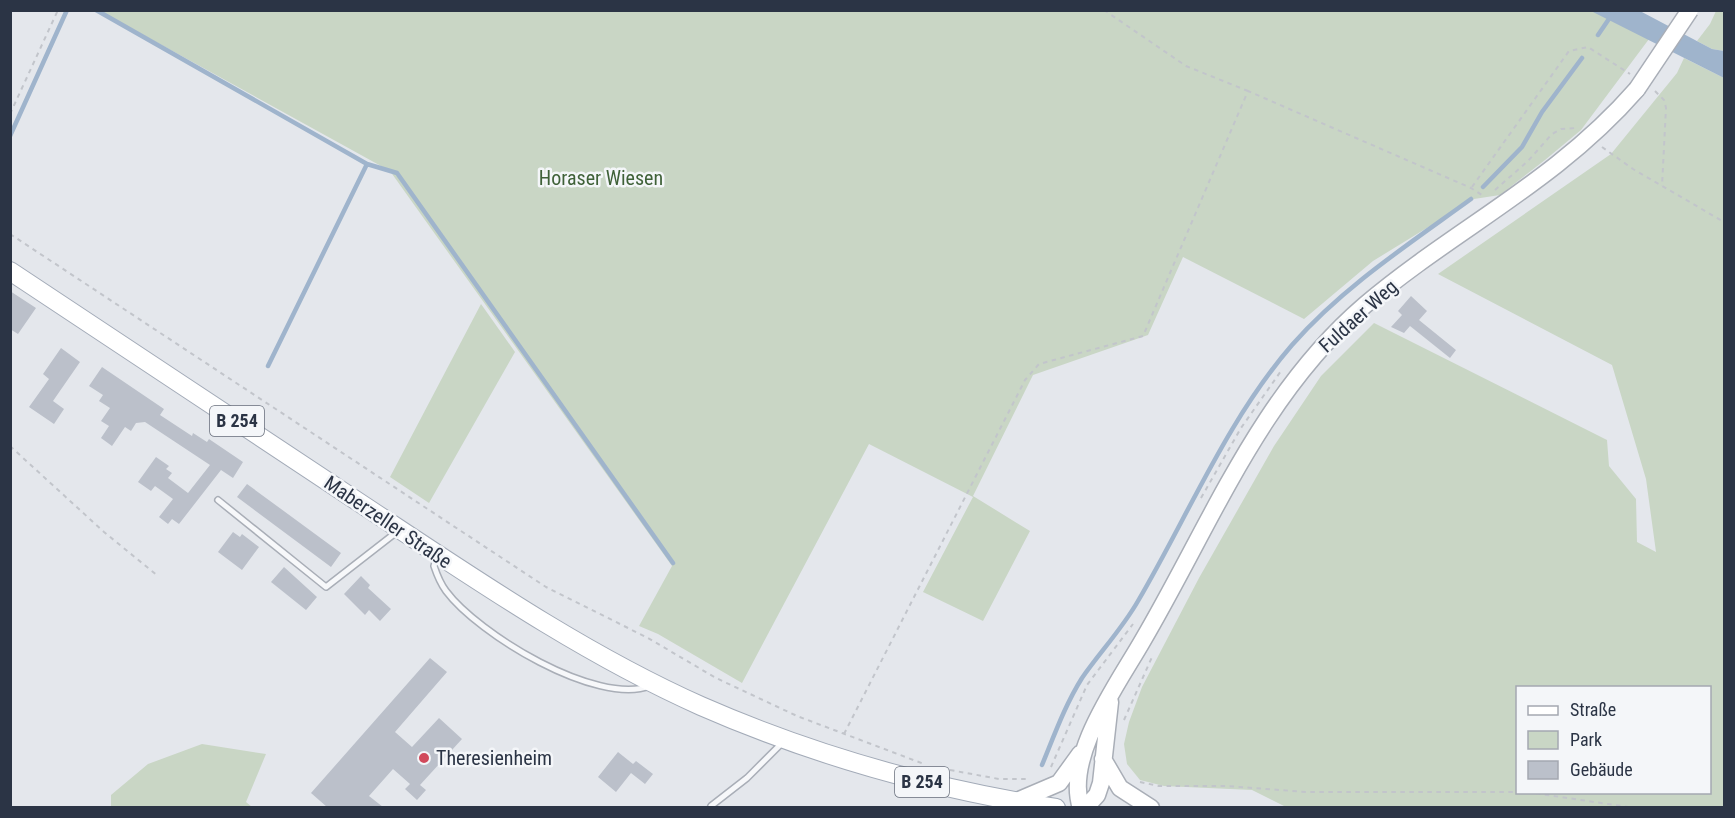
<svg xmlns="http://www.w3.org/2000/svg" width="1735" height="818" viewBox="0 0 1735 818" font-family="'Roboto Condensed',sans-serif">
<style>
.green{fill:#c9d6c5;fill-rule:evenodd}
.water{fill:#9fb4cc}
.lines{fill:none;stroke-linecap:round;stroke-linejoin:round}
.stream{stroke:#9fb4cc;stroke-width:4.5}
.building{fill:#bbc0ca}
.lane-casing{stroke:#a9aeb7;stroke-width:8}
.secondary-casing{stroke:#a9aeb7;stroke-width:19}
.primary-casing{stroke:#a3abb8;stroke-width:20}
.path{stroke:#c2c5cb;stroke-width:2;stroke-dasharray:4.5 4.5;stroke-linecap:butt}
.lane{stroke:#f7f8fa;stroke-width:5}
.secondary{stroke:#fff;stroke-width:16}
.primary{stroke:#fff;stroke-width:18}
.secondary-bridge-casing{stroke:#a9aeb7;stroke-width:19;stroke-linecap:butt}
.secondary-bridge{stroke:#fff;stroke-width:16}
.poi-dot{fill:#d1495b;stroke:#f4f6f9;stroke-width:2}
.labels{text-anchor:middle;stroke-width:5;stroke-linejoin:round;paint-order:stroke}
.shield{fill:#f4f6f9;stroke:#676e7b;stroke-width:1.5}
.shield-label{font-size:18px;font-weight:bold;fill:#2b3445}
.park-label{font-size:20px;fill:#3f6138;stroke:#f4f6f9}
.street-label{font-size:20px;fill:#2b3445;stroke:#f4f6f9}
.poi-label{font-size:20px;fill:#2b3445;stroke:#f4f6f9;text-anchor:start}
</style>
<rect width="100%" height="100%" fill="#e4e7ec"/>
<path class="green" d="M1591,10L1649,39L1581,130L1545,160L1500,195L1474,199L1373,261L1304,319L1183,257L1148,335L1033,375L973,496L1030,531L983,621L923,592L973,497L869,444L742,683L658,634L639,626L672,566L390,171L100,11Z
M1716,11H1724V51L1712,49L1697,41L1710,24Z
M1684,58L1724,78V807H1286L1252,790L1164,786L1140,780L1127,764L1124,744L1129,722L1142,687L1199,578L1274,446L1321,376L1374,323L1607,440L1609,466L1636,499L1637,542L1656,552L1646,479L1612,365L1438,274L1611,154L1677,73ZM1518,688H1710V792H1518Z
M481,304L515,352L429,503L390,477Z
M202,744L266,754L246,802L252,807H111V795L148,764Z"/>
<path class="water" d="M1591,11H1640L1712,49L1724,51V78Z"/>
<g class="lines">
<path class="stream" d="M96,10L367,164L397,173L673,563
M1598,35L1615,10
M10,136L67,10
M1483,187L1522,147L1542,112L1582,58
M268,366L367,164
M1042,765C1054,736 1065,705 1082,678C1100,652 1122,629 1138,601C1188,516 1227,420 1292,345C1343,287 1409,244 1471,199"/>
</g>
<path class="building" d="M10,291L36,308L18,334L10,329Z
M1411,296L1427,311L1419,320L1456,350L1450,358L1410,326L1404,333L1391,327L1402,315L1398,311Z
M61,348L80,362L53,401L64,409L54,424L29,407L49,379L43,374Z
M102,367L164,409L160,415L192,436L193,433L207,442L209,439L243,462L233,478L221,470L179,524L172,519L168,524L159,517L173,499L155,486L151,491L138,482L156,457L169,466L166,469L172,473L168,478L188,493L210,465L145,422L136,423L131,431L125,427L112,446L101,438L109,426L101,421L110,408L99,401L103,395L89,386Z
M247,484L341,553L331,567L237,497Z
M233,532L240,537L242,534L259,547L242,570L218,552Z
M284,567L317,597L306,610L271,582Z
M361,576L370,585L368,588L391,609L380,621L369,610L365,615L344,594Z
M430,658L447,672L395,732L412,747L439,718L462,739L420,785L426,790L417,800L405,789L410,784L393,769L369,796L383,807H327L311,793Z
M618,752L633,764L636,761L653,774L645,784L631,773L616,792L598,777Z"/>
<g class="lines">
<g class="lane-casing">
<path id="lane" d="M218,500L326,587L398,531
M437,556L434,566C437,575 440,583 446,591C478,634 596,706 650,686
M713,808L711,806L747,778L782,743"/>
</g>
<g class="secondary-casing">
<path id="secondary" d="M1103,759L1120,788L1151,808
M1017,801L1059,783L1080,754
M1081,808C1064,756 1118,684 1143,640C1211,524 1260,395 1365,305C1456,228 1556,182 1637,89
M1085,808L1097,795L1101,783L1110,702"/>
</g>
<g class="primary-casing">
<path id="primary" d="M10,271C128,349 245,427 363,505C472,577 582,653 701,706C815,756 933,789 1056,808"/>
</g>
<path class="path" d="M1104,10L1186,66L1248,91
M1715,10L1724,12
M1655,91L1664,100L1666,108L1662,186
M10,114L58,10
M1602,147L1633,169L1724,222
M1472,187L1569,51L1588,47L1630,74
M1495,190L1528,161L1552,134L1561,129L1576,128
M10,234L546,587L648,638L716,678L797,716L924,764
M10,446L104,532L158,576
M1201,498L1241,428L1281,371
M1124,720L1152,657
M844,734L1025,380L1039,364L1143,336L1248,91L1471,188L1485,197
M1051,767L1087,685L1133,624
M950,770L999,779H1028
M1140,782L1159,786H1227L1306,792H1518
M1527,792L1635,808"/>
<use href="#lane" class="lane"/>
<use href="#secondary" class="secondary"/>
<use href="#primary" class="primary"/>
<g class="secondary-bridge-casing">
<path id="secondary-bridge" d="M1637,89L1690,10"/>
</g>
<use href="#secondary-bridge" class="secondary-bridge"/>
</g>
<circle class="poi-dot" cx="424" cy="758" r="6"/>
<g class="labels">
<g class="shield">
<rect x="210" y="406" width="54" height="30" rx="4.5"/>
<rect x="895" y="767" width="54" height="30" rx="4.5"/>
</g>
<g class="shield-label">
<text x="237" y="427">B 254</text>
<text x="922" y="788">B 254</text>
</g>
<g class="park-label">
<text x="601" y="185">Horaser Wiesen</text>
</g>
<g class="street-label">
<text transform="translate(1358 316) rotate(-42)" y="7">Fuldaer Weg</text>
<text transform="translate(388 522) rotate(34)" y="7">Maberzeller Straße</text>
</g>
<g class="poi-label">
<text x="436" y="765">Theresienheim</text>
</g>
</g>
<rect width="1735" height="818" fill="none" stroke="#2b3445" stroke-width="24"/>
<rect x="1516" y="686" width="195" height="108" fill="#f4f6f9" stroke="#a4a8b1" stroke-width="1.5"/>
<rect x="1528" y="706" width="30" height="9" fill="#ffffff" stroke="#a4a8b1" stroke-width="1.5"/>
<text x="1570" y="716" font-size="18" fill="#2b3445">Straße</text>
<rect x="1528" y="731" width="30" height="18" fill="#c9d6c5" stroke="#a4a8b1" stroke-width="1.5"/>
<text x="1570" y="746" font-size="18" fill="#2b3445">Park</text>
<rect x="1528" y="761" width="30" height="18" fill="#bbc0ca" stroke="#a4a8b1" stroke-width="1.5"/>
<text x="1570" y="776" font-size="18" fill="#2b3445">Gebäude</text>
</svg>
